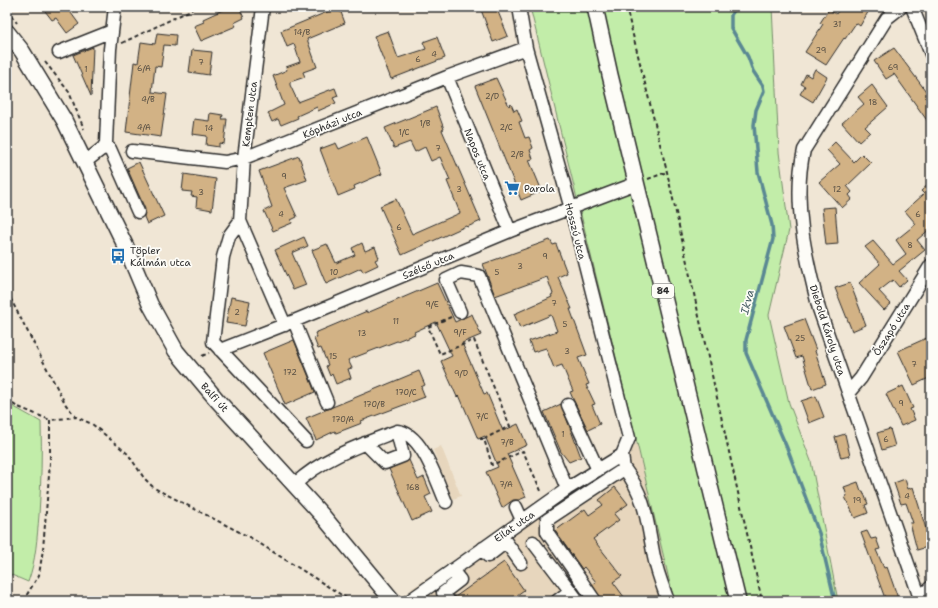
<svg xmlns="http://www.w3.org/2000/svg" width="938" height="608" viewBox="0 0 938 608" font-family="'Shantell Sans',sans-serif">
<style>
.built{fill:#e7d6bd}
.green{fill:#c2eda9;stroke:#768c6a}
.lines{fill:none;stroke-linecap:round;stroke-linejoin:round}
.stream{stroke:#5a8893;stroke-width:3.5}
.building{fill:#d2b285;stroke:#2b2b2b}
.minor-casing{stroke:#2b2b2b;stroke-width:15}
.major-casing{stroke:#2b2b2b;stroke-width:18}
.path{stroke:#2b2b2b;stroke-width:2;stroke-dasharray:4 3;stroke-linecap:butt}
.minor{stroke:#fdfcf7;stroke-width:12}
.major{stroke:#fdfcf7;stroke-width:15}
.labels{text-anchor:middle;stroke-width:3.5;stroke-linejoin:round;paint-order:stroke}
.number-label{font-size:8px;fill:#554d42}
.shield{fill:#fdfcf7;stroke:#6a6a68;stroke-width:1}
.shield-label{font-size:9px;font-weight:bold;fill:#2b2b2b}
.street-label{font-size:10px;fill:#2b2b2b;stroke:#fdfcf7}
.poi-label{font-size:10px;fill:#2b2b2b;stroke:#fdfcf7;text-anchor:start}
.water-label{font-size:11px;font-style:italic;fill:#425a5f;stroke:#fdfcf7}
</style>
<rect width="100%" height="100%" fill="#f0e6d5"/>
<filter id="ink" filterUnits="userSpaceOnUse"><feTurbulence type="fractalNoise" baseFrequency=".025" numOctaves="2"/><feDisplacementMap in="SourceGraphic" scale="8" xChannelSelector="R" yChannelSelector="G"/><feConvolveMatrix kernelMatrix="1 2 1 2 8 2 1 2 1" color-interpolation-filters="sRGB"/></filter>
<g filter="url(#ink)">
<path class="built" d="M637,443L674,601H414L411,589Z
M441,446L461,496L453,499L433,450Z"/>
<path class="green" d="M530,7H772L779,152L789,230L769,315L789,403L811,461L838,601H674L637,443Z
M7,403L41,422C42,453 41,484 39,515C37,538 36,560 28,582L7,573Z"/>
<g class="lines">
<path class="stream" d="M736,7L731,15V28L748,57L753,71L763,86L764,91L756,110L754,125L758,172L772,225L773,239L746,340V353L787,448L819,533L835,601"/>
</g>
<path class="building" d="M42,7H61L64,11L68,9L79,24L67,33L56,18L52,20Z
M229,7H239L244,18L234,23L236,26L201,41L194,26L204,22L203,19Z
M339,7L345,23L307,39L317,67L303,72L305,77L290,82V85L298,102L335,88L338,96L333,98L336,103L318,111L317,107L297,116L298,118L281,125L278,119L272,122L268,113L284,105L273,76L287,70L286,67L300,62L294,44L287,47L281,31Z
M480,7H496L508,36L493,42Z
M841,7H871L860,26L856,23L845,39L844,38L826,65L805,52L823,24L820,23L829,9L836,14Z
M388,31L398,58L426,49L423,42L437,37L445,58L391,79L374,36Z
M157,33L176,35L175,46L164,45L161,67L155,66L152,92L167,94L161,137L126,132L134,62L138,63L141,42L155,44Z
M93,47L91,96L73,55Z
M894,48L931,98V126L894,74L886,79L874,61Z
M192,50L212,52L209,75L189,72Z
M815,69L827,77L813,102L800,94L805,86L801,84L806,74L811,77Z
M496,78L509,106L511,104L514,111L517,109L522,121L519,122L525,138L529,137L533,148L530,150L533,159L529,160L542,191L521,200L475,86Z
M872,85L888,107L865,127L870,132L859,142L842,123L864,104L858,97Z
M436,107L444,129L442,130L481,221L467,227L466,226L402,255L380,206L396,199L412,234L460,213L447,181L450,180L440,157L431,161L425,147L415,152L410,142L394,148L385,128Z
M210,113L223,115L222,119H227L224,144L219,143V147L206,145L207,136L192,134L194,119L209,121Z
M367,137L382,174L354,186L355,189L338,196L320,149L336,143L339,149Z
M835,142L854,162L862,154L871,163L847,186L852,192L849,195L852,199L842,208L819,182L840,164L827,150Z
M299,156L307,180L284,188L297,217L291,220L292,223L273,231L264,211L272,207L259,171Z
M139,162L164,216L147,224L144,217L145,209L127,168Z
M184,174L216,179L212,210L196,207L197,197L191,196L192,192L182,191Z
M931,182V228L917,240L925,250L899,271L907,280L899,287L893,280L879,291L891,304L884,310L859,283L880,264L865,247L873,241L893,264L906,254L896,240L916,224L905,211L924,194L921,191Z
M835,207L838,244L826,245L822,208Z
M304,237L308,246L292,253L306,285L293,290L275,250Z
M550,240L553,245L556,244L567,273L558,277L572,309H570L587,355L578,358L589,384L586,385L595,404L592,405L600,424L588,430L573,399L570,392L573,391L562,365L554,368L546,348L533,352L529,341L557,331L551,315L520,328L514,314L552,297L551,295L553,294L547,277L495,296L483,264Z
M362,243L365,251L375,247L379,258L375,260L378,265L363,272L361,268L326,284L312,250L327,244L336,263L355,255L352,248Z
M437,283L455,322L472,314L481,335L462,343L484,394L487,393L503,431L518,424L527,445L507,454L526,497L519,500H513L502,508L486,472L498,467L485,436L478,439L459,395L457,397L441,361L452,356L436,322L414,332L415,334L348,360L352,368L348,369L351,378L336,384L332,374L330,376L326,366L328,365L321,348L318,349L314,339L317,338L315,333L367,311V313Z
M850,283L866,325L852,331L835,288Z
M231,297L250,301L245,326L226,323Z
M804,319L816,350L815,351L826,384L812,389L802,356L796,358L784,326Z
M931,336V377L914,385L898,351Z
M294,340L315,392L285,405L263,353Z
M419,371L425,385L421,387L425,397L361,421L362,423L336,433L335,431L316,440L306,418Z
M903,386L913,408L910,409L915,420L901,426L886,394Z
M816,396L824,417L809,423L801,401Z
M561,404L581,457L569,462L561,452L544,412Z
M890,429L895,446L882,450L877,433Z
M845,434L850,456L841,458L835,437Z
M409,460L418,480L424,477L431,494L425,497L432,512L412,521L389,469Z
M905,479L908,489L913,487L927,532L931,531V546L917,550L910,523H913L906,503L901,504L894,483Z
M858,482L861,491H863L868,504L865,505L868,513L855,518L845,497L847,496L844,487Z
M615,487L628,504L614,514L619,520L593,539L622,576L613,582L627,601H602L592,584L596,582L584,567L582,569L555,531L585,509L589,515L603,505L599,500Z
M867,531L871,539L876,538L880,549L876,550L884,568L887,567L899,601H886L861,533Z
M504,562L524,590L509,601H456L455,597Z"/>
<g class="lines">
<g class="minor-casing">
<path id="minor" d="M263,7L244,158L240,221L285,325
M519,7L526,48L571,209L629,438L622,455L624,469L547,520V532L595,601
M901,7L887,18L804,150C792,201 806,259 819,309L921,601
M912,7L931,54
M59,52L112,31
M447,77L510,231
M103,148L110,149L138,212
M132,151L225,162L244,158L447,77L526,48
M85,162L103,148L106,143L110,49L115,7
M240,221L229,236L223,257L213,342L306,441
M460,312L446,280L461,273L479,276L567,489
M294,321L327,402
M220,350L294,321L510,231L637,183
M849,392L861,378L931,265
M568,405L598,470
M365,443L385,463L403,456L397,431
M624,468C646,497 647,522 654,557C657,572 663,587 668,601
M295,484C324,457 361,445 397,431C422,432 437,482 446,502
M516,507L522,520
M533,542L578,601
M483,548L488,556L506,542L521,563
M919,598L931,587
M409,601L567,489L622,455
M449,601L443,593L460,580L452,570
M557,601L570,591"/>
</g>
<g class="major-casing">
<path id="major" d="M595,7L610,75L738,601
M7,32L22,51L64,120L126,247L150,304L176,351L217,400L322,515L393,601"/>
</g>
<path class="path" d="M626,7L667,172L762,601
M7,10L17,23
M122,43L197,7
M45,62L69,92L84,129
M648,179L667,172
M7,292L66,405L76,417L92,424L128,454L144,478L154,488L251,538L351,601
M451,317L428,327L440,354L474,340L510,426L484,439
M202,356L209,353
M7,400L16,406L50,420
M480,439H484L492,465L523,451L542,493
M23,601L39,575L43,549L50,463V420L76,417"/>
<use href="#minor" class="minor"/>
<use href="#major" class="major"/>
</g>
</g>
<defs>
<g id="supermarket-bare" transform="scale(1.2)"><path d="M-6-5.5h2.5l.6 2H6L4.5 2H-2.5L-4.4-4H-6ZM-1.5 3.2a1.3 1.3 0 1 0 .1 0ZM3 3.2a1.3 1.3 0 1 0 .1 0Z" fill="#1f6fb2" stroke="#fdfcf7" stroke-width="2.5" paint-order="stroke"/></g>
<g id="bus-bare" transform="scale(1.2)"><path d="M-5-6H5V4H4V6H2V4H-2V6H-4V4H-5ZM-3.5-4V0h7V-4ZM-3.5 1.2v1.5H-2V1.2ZM2 1.2v1.5H3.5V1.2Z" fill="#1f6fb2" stroke="#fdfcf7" stroke-width="2.5" paint-order="stroke"/></g>
</defs>
<g fill-rule="evenodd">
<use href="#supermarket-bare" x="512" y="188"/>
<use href="#bus-bare" x="118" y="256"/>
</g>
<g class="labels">
<g class="number-label">
<text x="837" y="27">31</text>
<text x="302" y="35">14/B</text>
<text x="821" y="53">29</text>
<text x="434" y="57">4</text>
<text x="418" y="62">6</text>
<text x="201" y="65">7</text>
<text x="893" y="70">69</text>
<text x="144" y="71">6/A</text>
<text x="86" y="72">1</text>
<text x="492" y="99">2/D</text>
<text x="148" y="102">4/B</text>
<text x="873" y="105">18</text>
<text x="425" y="126">1/B</text>
<text x="144" y="130">4/A</text>
<text x="506" y="130">2/C</text>
<text x="209" y="131">14</text>
<text x="404" y="135">1/C</text>
<text x="438" y="151">7</text>
<text x="517" y="157">2/B</text>
<text x="284" y="179">9</text>
<text x="459" y="192">3</text>
<text x="837" y="192">12</text>
<text x="201" y="195">3</text>
<text x="281" y="217">4</text>
<text x="918" y="217">6</text>
<text x="399" y="230">6</text>
<text x="910" y="248">8</text>
<text x="545" y="259">9</text>
<text x="520" y="269">3</text>
<text x="334" y="275">10</text>
<text x="497" y="275">5</text>
<text x="554" y="306">7</text>
<text x="432" y="307">9/E</text>
<text x="237" y="315">2</text>
<text x="396" y="324">11</text>
<text x="565" y="327">5</text>
<text x="460" y="335">9/F</text>
<text x="362" y="336">13</text>
<text x="800" y="341">25</text>
<text x="567" y="354">3</text>
<text x="333" y="359">15</text>
<text x="914" y="367">7</text>
<text x="290" y="375">172</text>
<text x="461" y="376">9/D</text>
<text x="406" y="395">170/C</text>
<text x="901" y="406">9</text>
<text x="374" y="407">170/B</text>
<text x="482" y="419">7/C</text>
<text x="343" y="422">170/A</text>
<text x="563" y="437">1</text>
<text x="886" y="442">6</text>
<text x="507" y="445">7/B</text>
<text x="506" y="487">7/A</text>
<text x="413" y="490">168</text>
<text x="907" y="499">4</text>
<text x="857" y="503">19</text>
</g>
<rect class="shield" x="652" y="284" width="22" height="14" rx="3"/>
<g class="shield-label">
<text x="663" y="294">84</text>
</g>
<g class="street-label">
<text transform="translate(249 114) rotate(-83)" y="4">Kempten utca</text>
<text transform="translate(332 123) rotate(-22)" y="4">Kópházi utca</text>
<text transform="translate(478 154) rotate(68)" y="4">Napos utca</text>
<text transform="translate(576 231) rotate(76)" y="4">Hosszú utca</text>
<text transform="translate(428 265) rotate(-23)" y="4">Szélső utca</text>
<text transform="translate(891 329) rotate(-58)" y="4">Őszapó utca</text>
<text transform="translate(828 330) rotate(72)" y="4">Diebold Károly utca</text>
<text transform="translate(215 397) rotate(48)" y="4">Balfi út</text>
<text transform="translate(514 526) rotate(-35)" y="4">Eilat utca</text>
</g>
<g class="poi-label">
<text x="524" y="192">Parola</text>
<text x="130" y="254">Töpler<tspan x="130" dy="12">Kálmán utca</tspan></text>
</g>
<g class="water-label">
<text transform="translate(747 302) rotate(-75)" y="4">Ikva</text>
</g>
</g>
<rect width="938" height="608" fill="none" stroke="#fdfcf7" stroke-width="24"/>
<rect x="12" y="12" width="914" height="584" fill="none" stroke="#2b2b2b" stroke-width="1.5" filter="url(#ink)"/>
</svg>
